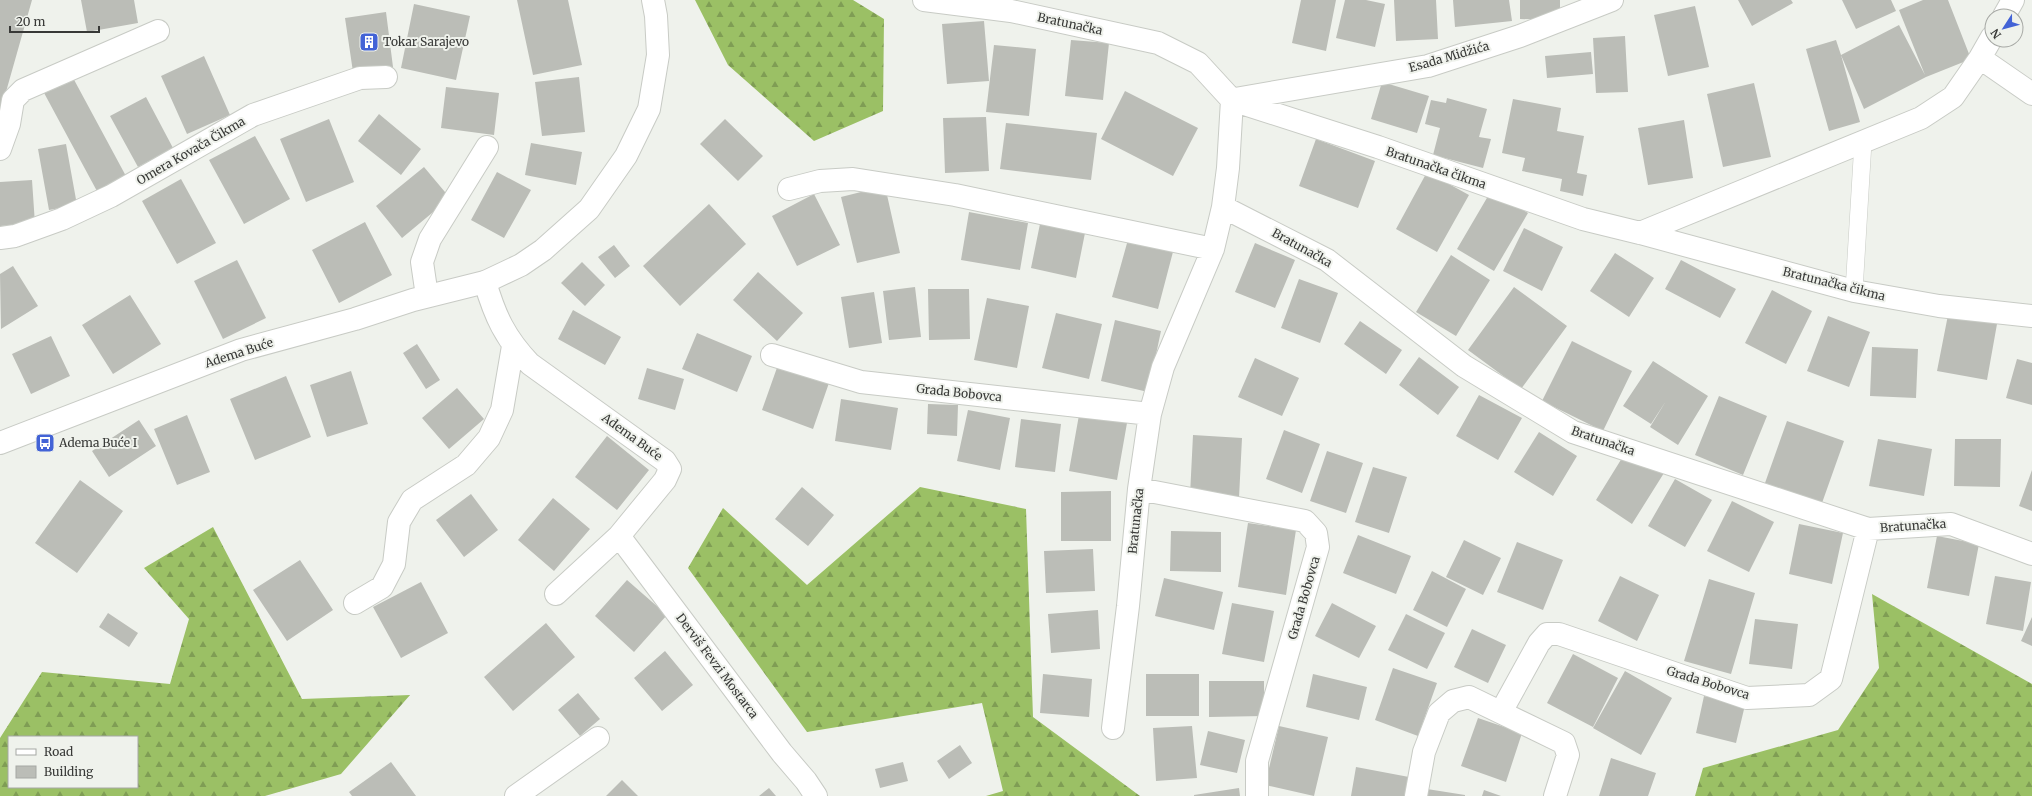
<svg xmlns="http://www.w3.org/2000/svg" width="2032" height="796" viewBox="0 0 2032 796" font-family="Merriweather,serif">
<style>
.forest{fill:url(#forest-firs);fill-rule:evenodd}
.building{fill:#bbbdb7}
.lines{fill:none;stroke-linecap:round;stroke-linejoin:round}
.service-casing{stroke:#c8cbc5;stroke-width:18}
.minor-casing{stroke:#c8cbc5;stroke-width:24}
.tertiary-casing{stroke:#c8cbc5;stroke-width:24}
.service{stroke:#fff;stroke-width:17}
.minor{stroke:#fff;stroke-width:22}
.tertiary{stroke:#fff;stroke-width:22}
.labels{text-anchor:middle;stroke-width:4;stroke-linejoin:round;paint-order:stroke}
.street-label{font-size:12px;fill:#383937;stroke:#eff2ec}
.poi-label{font-size:12px;fill:#383937;stroke:#eff2ec;text-anchor:start}
</style>
<defs>
<pattern id="forest-firs" width="22" height="20" patternUnits="userSpaceOnUse"><rect width="22" height="20" fill="#9bc065"/><path d="M5 1l3.5 6h-7zM16 11l3.5 6h-7z" fill="#7f9d54"/></pattern>
</defs>
<rect width="100%" height="100%" fill="#eff2ec"/>
<path class="forest" d="M695,0H853L884,19L883,111L814,141L728,65Z
M920,487L1026,509L1033,717L1140,796H986L1003,791L982,703L807,732L688,568L723,508L807,585Z
M213,527L302,699L410,695L341,774L265,796H0V738L42,672L170,684L189,619L144,568ZM9,737H137V787H9Z
M1872,594L2032,684V796H1695L1703,768L1838,730L1879,668Z"/>
<path class="building" d="M0,0H32L0,113Z
M81,0H134L138,23L87,32Z
M517,0H568L582,65L533,75Z
M1301,0H1336L1326,51L1292,43Z
M1345,0H1366L1385,4L1375,47L1336,38Z
M1394,0H1436L1438,39L1396,41Z
M1453,0H1509L1512,21L1455,27Z
M1520,0H1560V20L1520,19Z
M1738,0H1791L1793,3L1752,26Z
M1842,0H1891L1896,11L1856,29Z
M1923,0H1948L1971,59L1926,77L1864,109L1841,55L1860,122L1829,131L1806,49L1836,40L1841,55L1899,25L1925,75L1899,10Z
M414,4L470,16L456,80L401,68Z
M1695,6L1709,67L1668,76L1654,15Z
M386,12L393,67L353,72L345,18Z
M984,21L989,81L947,84L942,24Z
M1625,36L1628,92L1596,93L1593,38Z
M1071,40L1109,43L1103,100L1065,96Z
M994,45L1036,49L1029,116L986,112Z
M1591,52L1593,74L1547,78L1545,56Z
M204,56L230,115L187,134L161,76Z
M72,76L127,178L98,193L43,91Z
M579,77L585,132L542,136L535,82Z
M1382,82L1429,96L1417,133L1371,119Z
M1754,83L1771,157L1723,167L1707,94Z
M446,87L499,93L494,135L441,128Z
M1125,91L1198,128L1173,176L1101,139Z
M146,97L173,148L138,167L110,116Z
M1447,98L1487,109L1479,137L1491,139L1483,168L1433,155L1440,128L1425,124L1431,100L1446,103Z
M1513,99L1561,108L1557,131L1584,136L1577,173L1587,175L1583,196L1560,191L1562,179L1522,171L1525,158L1502,153Z
M379,114L421,149L401,175L358,141Z
M986,117L989,171L945,173L943,118Z
M329,119L354,182L306,202L280,139Z
M725,119L763,156L738,181L700,144Z
M1684,120L1693,178L1648,185L1638,128Z
M1006,123L1097,133L1091,180L1000,169Z
M255,136L290,199L244,224L209,160Z
M1316,139L1375,161L1358,208L1299,186Z
M531,143L582,152L576,185L525,175Z
M66,144L77,205L49,210L38,149Z
M424,167L450,198L402,238L376,206Z
M497,172L531,190L504,238L471,220Z
M1427,172L1469,195L1437,252L1396,229Z
M181,179L216,243L177,264L142,201Z
M32,180L35,224L0,226V182Z
M885,186L900,253L857,263L841,197Z
M1491,191L1528,213L1494,271L1457,249Z
M814,194L840,245L797,266L772,216Z
M709,204L746,244L680,306L643,266Z
M969,212L1028,223L1020,270L961,260Z
M1041,219L1086,228L1076,278L1031,268Z
M365,222L392,275L339,303L312,250Z
M1524,228L1563,247L1542,291L1503,271Z
M1129,236L1174,248L1158,309L1112,297Z
M1255,243L1295,260L1275,308L1235,292Z
M614,245L630,266L615,278L598,257Z
M1615,253L1654,278L1629,317L1590,291Z
M1451,255L1490,280L1456,336L1416,312Z
M237,260L266,318L223,339L194,281Z
M1681,260L1736,289L1720,318L1665,289Z
M582,262L605,285L585,306L561,283Z
M13,266L38,306L1,329L0,274Z
M758,272L803,313L777,341L733,300Z
M1299,279L1338,293L1320,343L1281,328Z
M915,287L921,337L889,340L883,291Z
M1514,287L1567,326L1521,389L1468,350Z
M928,289H969L970,339L929,340Z
M1772,290L1812,311L1786,364L1745,343Z
M874,292L882,343L849,348L841,297Z
M130,295L161,344L113,374L82,325Z
M987,298L1029,306L1017,368L974,360Z
M573,310L621,337L605,365L558,339Z
M1056,313L1102,324L1089,379L1042,368Z
M1948,315L1997,324L1987,380L1937,371Z
M1828,316L1870,332L1849,387L1807,371Z
M1115,320L1161,331L1148,392L1101,381Z
M1360,321L1402,350L1386,374L1344,344Z
M697,333L752,356L737,392L682,369Z
M51,336L70,376L31,394L12,354Z
M1572,341L1632,371L1603,431L1542,401Z
M417,344L440,380L426,389L403,353Z
M1872,347L1918,349L1916,398L1870,396Z
M1419,357L1459,387L1438,415L1399,385Z
M1255,358L1299,378L1282,416L1238,397Z
M2017,359L2032,363V405L2006,398Z
M1653,361L1708,396L1678,445L1650,427L1666,401L1651,424L1623,406Z
M779,362L830,380L813,429L762,410Z
M647,368L684,379L675,410L638,399Z
M351,371L368,424L327,437L310,385Z
M286,376L311,437L255,460L230,399Z
M457,388L484,419L449,449L422,418Z
M1479,395L1522,418L1498,460L1456,436Z
M1719,396L1767,416L1743,475L1695,455Z
M841,399L898,408L891,450L835,441Z
M928,404L958,405L957,436L927,434Z
M968,410L1010,418L1000,470L957,461Z
M187,415L210,472L177,485L154,429Z
M1079,415L1127,423L1117,480L1069,471Z
M1021,419L1061,424L1055,472L1015,467Z
M139,420L156,446L109,477L92,451Z
M1787,421L1844,441L1822,503L1765,483Z
M1284,430L1320,444L1302,493L1266,479Z
M1539,432L1577,456L1553,496L1514,472Z
M1193,435L1242,438L1239,498L1190,495Z
M607,436L649,470L617,510L575,477Z
M1878,439L1932,449L1924,496L1869,486Z
M1955,439H2001L2000,487L1954,486Z
M1627,450L1664,473L1632,524L1596,500Z
M1327,451L1363,463L1346,513L1310,501Z
M1373,467L1407,477L1389,533L1355,522Z
M2032,470V511L2019,506Z
M1675,479L1712,500L1685,547L1648,526Z
M80,480L123,511L77,573L35,543Z
M802,487L834,515L808,546L775,519Z
M1111,491V541H1061V492Z
M471,494L498,530L464,557L436,520Z
M553,498L590,529L554,571L518,540Z
M1732,501L1774,522L1749,572L1707,551Z
M1248,523L1296,530L1286,595L1238,587Z
M1799,524L1843,533L1832,584L1789,574Z
M1171,531L1221,532V572L1170,571Z
M1358,535L1411,556L1396,594L1343,573Z
M1937,536L1979,544L1969,596L1927,588Z
M1464,540L1501,558L1483,595L1446,577Z
M1517,542L1563,560L1543,610L1497,592Z
M1093,549L1095,591L1046,593L1044,551Z
M300,560L333,610L287,641L253,590Z
M1432,571L1466,589L1447,627L1413,610Z
M1620,576L1659,595L1637,641L1598,621Z
M1995,576L2031,582L2023,631L1986,624Z
M1164,578L1223,592L1214,630L1155,616Z
M1709,579L1755,593L1731,674L1684,661Z
M627,580L667,615L634,652L595,616Z
M421,582L448,633L401,658L373,607Z
M1232,603L1274,611L1264,662L1222,654Z
M1332,603L1376,626L1359,658L1315,636Z
M1098,610L1100,649L1051,653L1048,614Z
M108,613L138,633L129,647L99,627Z
M1406,614L1445,633L1427,669L1388,650Z
M2032,617V646L2021,641Z
M1755,619L1798,624L1792,669L1749,664Z
M546,623L575,657L513,711L484,677Z
M1472,629L1506,645L1488,683L1454,667Z
M665,651L693,685L662,711L634,678Z
M1573,654L1618,678L1593,727L1547,703Z
M1393,668L1437,683L1418,736L1375,720Z
M1625,671L1672,698L1641,755L1593,728Z
M1043,674L1092,679L1089,717L1040,713Z
M1146,674H1199V716H1146Z
M1313,674L1367,687L1359,720L1306,707Z
M1209,681H1264V716L1209,717Z
M578,693L600,719L580,736L558,710Z
M1704,696L1745,705L1736,743L1696,733Z
M1478,718L1522,733L1506,782L1461,766Z
M1192,726L1197,778L1156,781L1153,728Z
M1279,726L1328,737L1314,796L1265,785Z
M1208,731L1245,740L1237,773L1200,765Z
M960,745L972,763L949,779L937,761Z
M1611,758L1656,773L1648,796H1599Z
M391,762L416,796H352L349,792Z
M903,762L908,781L880,788L875,769Z
M1356,767L1409,777L1406,796H1351Z
M622,780L638,796H606Z
M769,788L776,796H759Z
M1239,788L1240,796H1194V795Z
M1427,789L1465,795V796H1426Z
M1484,790L1501,796H1482Z"/>
<g class="lines">
<g class="service-casing">
<path id="service" d="M1854,291L1863,142"/>
</g>
<g class="minor-casing">
<path id="minor" d="M924,0L1011,11L1158,43L1198,63L1232,100L1228,168L1223,207L1213,249L1163,367L1150,414L1139,489L1128,606L1113,728
M2004,16L2013,0
M1980,58L2032,94
M1235,99L1428,66L1520,36L1612,0
M1232,100L1378,147L1583,219L1640,233L1854,291L1939,306L2032,316
M0,149L9,124L13,100L23,90L158,31
M789,189L820,181L853,179L955,195L1213,249
M1223,207L1327,260L1464,366L1573,432L1868,529L1951,524L2032,554
M1640,233L1921,118L1953,97L1980,58L1992,37
M0,238L15,236L62,219L111,196L253,115L360,78L386,77
M485,282C495,316 505,338 530,364L665,461L670,469L665,480L619,536L556,594
M427,296L422,262L430,239L487,147
M772,355L861,382L1150,414
M1139,489L1305,521L1316,533L1318,547L1257,761V796
M619,536L782,753L806,781L816,796
M355,603L382,587L394,564L399,522L412,500L466,465L489,438L502,410L513,346
M1501,712L1539,643L1547,634H1559L1747,698L1809,695L1831,679L1868,529
M516,796L598,738
M1416,796L1424,752L1439,713L1453,701L1469,697L1564,743L1568,755L1555,796"/>
</g>
<g class="tertiary-casing">
<path id="tertiary" d="M0,443L241,350L355,319L413,300L485,282L521,265L543,250L589,209L626,156L649,109L658,55L656,16L653,0"/>
</g>
<use href="#service" class="service"/>
<use href="#minor" class="minor"/>
<use href="#tertiary" class="tertiary"/>
</g>
<defs>
<g id="building-square" transform="scale(1)"><rect x="-9" y="-9" width="18" height="18" rx="4" fill="#4363d6" stroke="#eff2ec"/><path d="M-4-6H4V6H1V3H-1V6H-4ZM-2.5-4.3h1.7v1.8h-1.7ZM.8-4.3h1.7v1.8H.8ZM-2.5-1h1.7V.8h-1.7ZM.8-1h1.7V.8H.8Z" fill="#fff"/></g>
<g id="bus-square" transform="scale(1)"><rect x="-9" y="-9" width="18" height="18" rx="4" fill="#4363d6" stroke="#eff2ec"/><path d="M-5-6H5V4H4V6H2V4H-2V6H-4V4H-5ZM-3.5-4V0h7V-4ZM-3.5 1.2v1.5H-2V1.2ZM2 1.2v1.5H3.5V1.2Z" fill="#fff"/></g>
</defs>
<g fill-rule="evenodd">
<use href="#building-square" x="369" y="42"/>
<use href="#bus-square" x="45" y="443"/>
</g>
<g class="labels">
<g class="street-label">
<text transform="translate(1070 24) rotate(12)" y="4">Bratunačka</text>
<text transform="translate(1449 57) rotate(-16)" y="4">Esada Midžića</text>
<text transform="translate(191 151) rotate(-30)" y="4">Omera Kovača Čikma</text>
<text transform="translate(1436 168) rotate(19)" y="4">Bratunačka čikma</text>
<text transform="translate(1302 248) rotate(29)" y="4">Bratunačka</text>
<text transform="translate(1834 284) rotate(14)" y="4">Bratunačka čikma</text>
<text transform="translate(239 353) rotate(-18)" y="4">Adema Buće</text>
<text transform="translate(959 393) rotate(6)" y="4">Grada Bobovca</text>
<text transform="translate(632 437) rotate(36)" y="4">Adema Buće</text>
<text transform="translate(1603 441) rotate(19)" y="4">Bratunačka</text>
<text transform="translate(1136 521) rotate(-84)" y="4">Bratunačka</text>
<text transform="translate(1913 526) rotate(-4)" y="4">Bratunačka</text>
<text transform="translate(1304 598) rotate(-74)" y="4">Grada Bobovca</text>
<text transform="translate(717 666) rotate(53)" y="4">Derviš Fevzi Mostarca</text>
<text transform="translate(1708 683) rotate(17)" y="4">Grada Bobovca</text>
</g>
<g class="poi-label">
<text x="383" y="46">Tokar Sarajevo</text>
<text x="59" y="447">Adema Buće I</text>
</g>
</g>
<rect x="8" y="736" width="130" height="52" fill="#eff2ec" stroke="#a6a8a4"/>
<rect x="16" y="749" width="20" height="6" fill="#ffffff" stroke="#a6a8a4"/>
<text x="44" y="756" font-size="12" fill="#383937">Road</text>
<rect x="16" y="766" width="20" height="12" fill="#bbbdb7" stroke="#a6a8a4"/>
<text x="44" y="776" font-size="12" fill="#383937">Building</text>
<g transform="translate(2004 28) rotate(234)"><circle r="19" fill="#eff2ec" stroke="#a6a8a4"/>
<path d="M0-3L7 15L0 10L-7 15Z" fill="#4363d6"/>
<text y="-6" font-size="11" font-weight="bold" text-anchor="middle" fill="#383937">N</text>
</g>
<path d="M10 26v6h89v-6" fill="none" stroke="#383937" stroke-width="2"/>
<text x="16" y="26" font-size="12" fill="#383937" stroke="#eff2ec" stroke-width="3" paint-order="stroke">20 m</text>
</svg>
